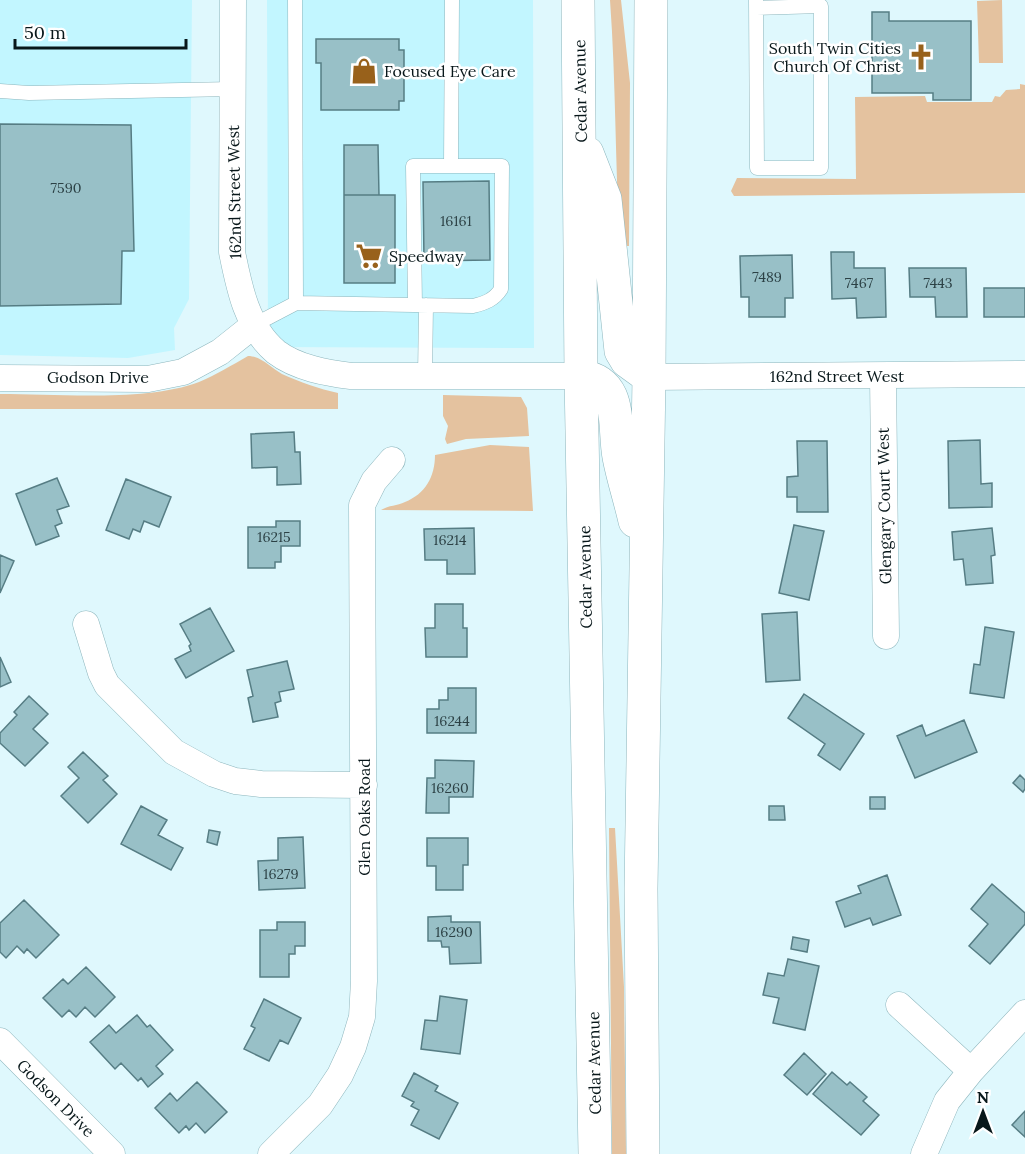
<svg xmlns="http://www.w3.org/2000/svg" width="1025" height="1154" viewBox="0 0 1025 1154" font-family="Lora,serif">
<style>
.built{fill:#c2f6ff}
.green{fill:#e4c29f}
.building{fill:#98c0c7;stroke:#567d84;stroke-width:1.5}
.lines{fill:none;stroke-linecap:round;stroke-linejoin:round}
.service-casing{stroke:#8db6bd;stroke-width:15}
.minor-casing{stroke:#8db6bd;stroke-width:27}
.primary-casing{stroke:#8db6bd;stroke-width:34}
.service{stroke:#fff;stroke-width:14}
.minor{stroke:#fff;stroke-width:26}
.primary{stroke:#fff;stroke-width:33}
.labels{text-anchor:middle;stroke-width:5;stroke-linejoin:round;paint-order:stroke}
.number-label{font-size:14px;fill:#2c4145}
.poi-label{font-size:16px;fill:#08171a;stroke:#fff;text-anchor:start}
.street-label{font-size:16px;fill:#08171a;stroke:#fff}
</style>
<rect width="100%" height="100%" fill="#dff8fd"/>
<path class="built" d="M0,0H192L189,299L174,328L175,350L128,358L0,355Z
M267,0H533L534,348L268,347Z"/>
<path class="green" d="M610,0H621L630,83L629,246H620C615,164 616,82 610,0Z
M1002,0L1003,63H979L977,1Z
M1020,84L1025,85V193L734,196L731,191L737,178L856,179L855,97L925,96L927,102H992L995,96L1000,97L1006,90L1020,89Z
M248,356C261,356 271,368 282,374C300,382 319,389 338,393V409H0V394C58,394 146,402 199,382C216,375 232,365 248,356Z
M443,395L521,397L527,408L529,436L466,439L447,444L445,439L448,426L443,416Z
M490,445L529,447L533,511L381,510C389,505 397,506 405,502C425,494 435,477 435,455Z
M609,828H615L624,987L626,1154H612Z"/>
<path class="building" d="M872,12H889V21H971V100H933V93H872Z
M316,39H399V50H404V101H399V110H321V63H316Z
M0,124L131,125L134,251H122L121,304L0,306Z
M344,145H378L379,195H344Z
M489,181L490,260L424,261L423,182Z
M344,195H395V283H344Z
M831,252H854V268H885L886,317L857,318L856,298L832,299Z
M792,255L793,298H785V317H749V297H741L740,256Z
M909,268H966L967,317H936L935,297H910Z
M984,288H1025V317H984Z
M294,432L295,452H300L301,484L277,485V467L252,468L251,434Z
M980,440L981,484L992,483V507L949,508L948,441Z
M797,441H827L828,512H797V497H787V477L798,476Z
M57,478L69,506L57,510L62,523L55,526L59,536L36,545L16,494Z
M126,479L171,497L159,527L144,521L140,532L133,529L129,539L106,530Z
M276,521H300V546H281V562H275V568H248V527H276Z
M794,525L824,531L809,600L779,593Z
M474,528L475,574H447V560H425L424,529Z
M992,528L995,555L991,556L993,583L966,585L963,559L954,560L952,532Z
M0,555L14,561L0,593Z
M435,604H463V628H467V657H426L425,628H435Z
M210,608L234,651L186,678L175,659L191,651L189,646L191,644L180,624Z
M797,612L800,680L766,682L762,614Z
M985,627L1014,632L1004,698L970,693L974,664L980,665Z
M0,657L11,682L0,687Z
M287,661L294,689L279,692L281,701L275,703L278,717L253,722L248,698L253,696L247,670Z
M448,688H476V733H427V709H439V700H448Z
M804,694L864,734L840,770L818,755L825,744L788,718Z
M29,696L48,714L33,729L48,743L25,766L0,743V733L17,715L14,712Z
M964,720L977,752L915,778L897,736L922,725L926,736Z
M83,752L108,776L103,780L117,794L88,823L61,796L79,778L68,767Z
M435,760L474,761L473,797H449V813H426L427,778H435Z
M1020,775L1025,780V789L1023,792L1013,783Z
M870,797H885V809H870Z
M141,806L167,820L158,835L183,848L171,870L121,844Z
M769,806H784L785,820H769Z
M209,830L220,832L217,845L207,842Z
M303,837L305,888L259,890L258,861L278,860V838Z
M427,838H468V865H463V890H436V866H427Z
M887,875L901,915L873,925L870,918L845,927L836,902L861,893L858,886Z
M992,884L1025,913V924L990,964L969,946L988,924L971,909Z
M24,900L59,935L36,958L27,949L24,953L17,946L6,958L0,952V923Z
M451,916V922H480L481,963L450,964L449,947H442L441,941H428V917Z
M277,922H305V946H295V954H289V977H260V930H277Z
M793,937L809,940L807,952L791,949Z
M788,959L819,966L805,1030L773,1023L779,998L763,995L768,973L784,976Z
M86,967L115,997L95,1017L85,1007L76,1017L69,1010L62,1017L43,998L63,979L68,984Z
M440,996L467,1000L460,1054L421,1049L425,1020L437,1021Z
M264,999L301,1018L288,1044L280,1040L269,1061L244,1049L255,1028L251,1026Z
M137,1015L147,1027L150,1025L173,1050L156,1066L163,1074L148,1087L141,1078L138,1081L121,1063L115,1069L90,1042L109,1025L116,1033Z
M804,1053L826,1074L807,1095L784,1075Z
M832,1072L847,1085L850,1082L867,1097L863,1101L879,1115L861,1135L813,1094Z
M414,1073L438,1086L435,1091L458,1103L439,1139L411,1125L419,1110L411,1106L414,1102L402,1096Z
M197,1082L227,1112L205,1133L196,1123L189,1130L186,1126L179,1133L155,1108L170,1093L177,1101Z
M1025,1111V1137L1012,1125Z"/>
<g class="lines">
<g class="service-casing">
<path id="service" d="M756,0L757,168H821V6L757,8
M0,91L29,93L233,89
M296,303L473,306C485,303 494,300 501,289L502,166H451L452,0
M415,305L413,166H451
M254,325L296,303L295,0
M425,376L426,305"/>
</g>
<g class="minor-casing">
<path id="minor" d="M233,0L232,252C239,287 247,328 276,352C297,368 327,373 351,376H581
M883,376L886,636
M649,377L1025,374
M0,378L148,379L183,372L220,352L254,325
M86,624L101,673L107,685L174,752L214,774L235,781L261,784L364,785
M899,1005L971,1071
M0,1041L112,1154
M271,1154L320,1105L340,1075L353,1047L362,1017L364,981L362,505L374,481L392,460
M924,1154L947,1101L971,1071L1025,1013"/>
</g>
<g class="primary-casing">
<path id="primary" d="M578,0L581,376L595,1154
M587,153L605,199L621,351L627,361L649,377
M581,376C624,382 613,425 619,457C623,478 630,499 635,521
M643,1154L641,889L649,377L651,0"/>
</g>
<use href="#service" class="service"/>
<use href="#minor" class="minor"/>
<use href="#primary" class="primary"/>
</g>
<defs>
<g id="church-bare" transform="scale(2.07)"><path d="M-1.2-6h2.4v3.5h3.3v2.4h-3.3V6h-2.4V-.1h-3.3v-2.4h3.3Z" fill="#98611b" stroke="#fff" stroke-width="2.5" paint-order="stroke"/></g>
<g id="shop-bare" transform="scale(2.07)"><path d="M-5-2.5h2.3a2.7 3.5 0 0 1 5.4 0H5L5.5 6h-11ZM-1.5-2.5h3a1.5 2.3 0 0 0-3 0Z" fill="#98611b" stroke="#fff" stroke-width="2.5" paint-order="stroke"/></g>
<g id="supermarket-bare" transform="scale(2.07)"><path d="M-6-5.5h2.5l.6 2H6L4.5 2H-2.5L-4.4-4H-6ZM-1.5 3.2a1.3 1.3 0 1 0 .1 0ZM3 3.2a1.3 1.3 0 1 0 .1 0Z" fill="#98611b" stroke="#fff" stroke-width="2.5" paint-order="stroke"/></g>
</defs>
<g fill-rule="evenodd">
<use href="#church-bare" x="921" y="57"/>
<use href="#shop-bare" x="364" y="71"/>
<use href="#supermarket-bare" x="369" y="256"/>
</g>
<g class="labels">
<g class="number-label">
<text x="66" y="193">7590</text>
<text x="456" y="226">16161</text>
<text x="767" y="282">7489</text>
<text x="859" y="288">7467</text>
<text x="938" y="288">7443</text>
<text x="274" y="542">16215</text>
<text x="450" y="545">16214</text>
<text x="452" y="726">16244</text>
<text x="450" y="793">16260</text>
<text x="281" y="879">16279</text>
<text x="454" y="937">16290</text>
</g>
<g class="poi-label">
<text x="901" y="54" text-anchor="end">South Twin Cities<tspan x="901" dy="18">Church Of Christ</tspan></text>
<text x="384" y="77">Focused Eye Care</text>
<text x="389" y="262">Speedway</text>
</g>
<g class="street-label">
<text transform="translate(580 91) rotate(-91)" y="6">Cedar Avenue</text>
<text transform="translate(234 192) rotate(-91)" y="6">162nd Street West</text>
<text x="837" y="382">162nd Street West</text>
<text x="98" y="383">Godson Drive</text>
<text transform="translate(884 506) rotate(-91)" y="6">Glengary Court West</text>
<text transform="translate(585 577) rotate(-91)" y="6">Cedar Avenue</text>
<text transform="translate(364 817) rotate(-90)" y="6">Glen Oaks Road</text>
<text transform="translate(594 1063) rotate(-91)" y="6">Cedar Avenue</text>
<text transform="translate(56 1098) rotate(45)" y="6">Godson Drive</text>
</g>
</g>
<g transform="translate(983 1112)" stroke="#ffffff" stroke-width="4.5" paint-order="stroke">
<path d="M0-4.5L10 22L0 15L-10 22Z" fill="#08171a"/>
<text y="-9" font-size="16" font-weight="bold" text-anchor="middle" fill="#08171a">N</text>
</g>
<path d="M15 39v9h171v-9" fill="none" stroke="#08171a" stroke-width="3"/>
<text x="24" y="39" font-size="18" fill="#08171a" stroke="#ffffff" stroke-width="4.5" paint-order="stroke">50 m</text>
</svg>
